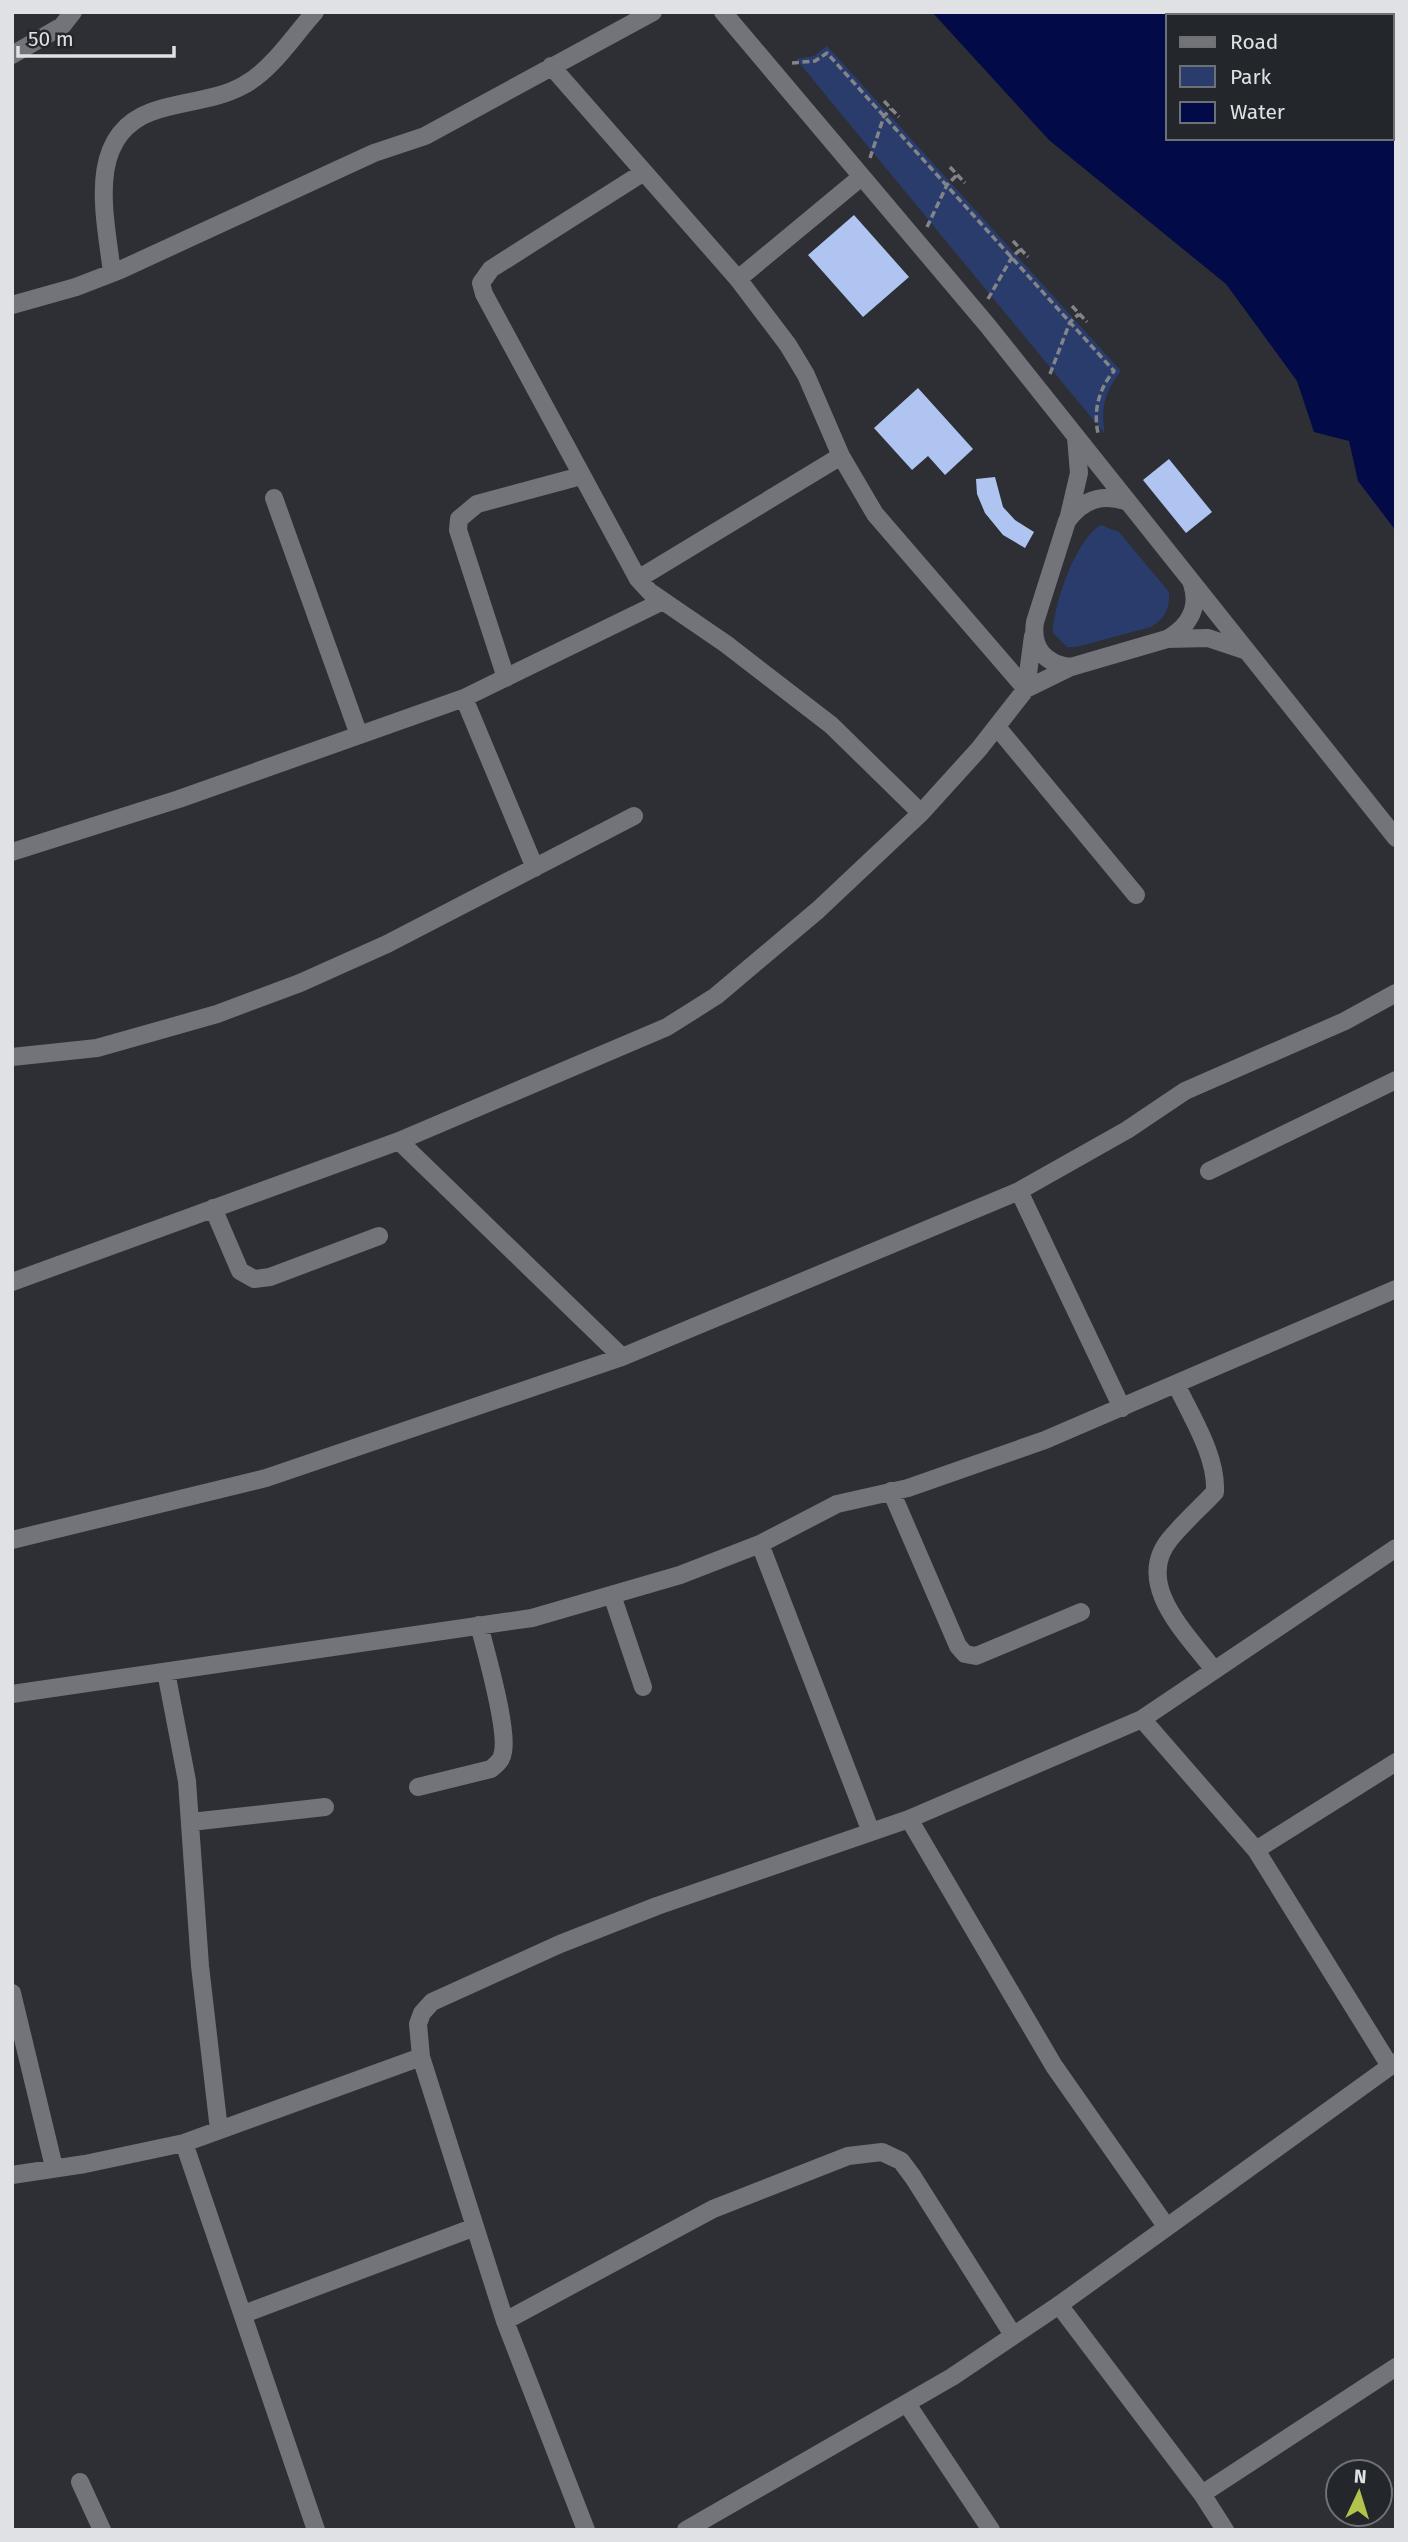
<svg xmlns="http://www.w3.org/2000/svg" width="1408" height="2542" viewBox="0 0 1408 2542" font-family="'Fira Sans',sans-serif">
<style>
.green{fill:#293c6c}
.water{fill:#020b48;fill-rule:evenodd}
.building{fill:#b0c4f1}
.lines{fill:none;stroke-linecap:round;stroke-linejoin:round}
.path{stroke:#828488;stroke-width:3.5;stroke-dasharray:7 3.5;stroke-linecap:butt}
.minor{stroke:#72747a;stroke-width:18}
.tertiary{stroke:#72747a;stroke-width:18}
.secondary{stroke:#72747a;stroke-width:18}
</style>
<rect width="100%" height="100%" fill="#2d2f34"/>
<path class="green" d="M827,46L1121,371C1105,391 1100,409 1105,434L796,59L814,56Z
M1101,525L1119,532L1169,592C1170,608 1165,619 1151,627L1076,647H1067L1053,633C1053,605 1077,537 1101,525Z"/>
<path class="water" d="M932,12H1396V531L1358,481L1349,441L1314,432L1297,381L1226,284L1049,140ZM1168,16H1392V138H1168Z"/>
<path class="building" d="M854,215L909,277L863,317L808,255Z
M918,388L973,449L945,475L928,456L912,470L874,428Z
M1169,459L1212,512L1186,533L1143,480Z
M995,477L1003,507L1015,520L1034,532L1025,548L1003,535L985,513L977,494L976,479Z"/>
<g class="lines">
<path class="path" d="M792,63L815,61L827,53L1114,371C1099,388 1093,411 1098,433
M884,101L899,117
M870,158L884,116L891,109
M950,167L965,183
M927,227L947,185L957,175
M1013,241L1028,257
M988,299L1012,257L1021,249
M1072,306L1087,322
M1050,374L1070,322L1079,314"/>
<path class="minor" d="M12,55L62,26L73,12
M644,172L491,269L481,283L484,294L638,579L650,592L726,644L831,725L921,813
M112,273C106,219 84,137 151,112C181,101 216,101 244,85C272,70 294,35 315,12
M738,279L860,178
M12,305L76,287L120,270L374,153L425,136L653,12
M274,498L359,735
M1128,502C1103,493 1083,499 1067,521L1035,622C1031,648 1045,664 1071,667L1167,639C1188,627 1200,608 1192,584
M1068,520L1079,473L1076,437
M638,579L841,456
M1033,636L1026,689L1071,667
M1167,639L1208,638L1244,650
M506,678L458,530L459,519L477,504L581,476
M464,698L535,868
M997,727L1136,895
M12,852L179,799L464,698L663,601
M12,1057L97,1048L217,1014L300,983L387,944L634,816
M399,1141L622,1357
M1209,1171L1396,1080
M1019,1191L1122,1408
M213,1208L240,1271L254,1279L270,1277L379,1236
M12,1282L399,1141L667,1027L716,996L818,910L921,813L979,749L1026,689L875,514L841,456L806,375L788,345L738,279L551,66
M1176,1384C1191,1416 1217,1456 1215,1492C1201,1507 1184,1522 1170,1539C1133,1584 1187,1634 1214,1670
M891,1491L958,1646L965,1654L976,1656L1081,1612
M12,1540L266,1478L622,1357L1019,1191L1127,1130L1185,1091L1345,1021L1396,993
M760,1544L871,1832
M612,1595L643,1687
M166,1672L187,1781L200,1966L219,2130
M12,1694L532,1618L680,1575L760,1544L837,1504L908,1488L1045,1440L1396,1289
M1142,1719L1256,1850L1390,2066
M418,1787L491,1769C497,1764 502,1760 503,1752C508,1728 486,1652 479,1625
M909,1819L1054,2066L1166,2226
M191,1822L325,1807
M1256,1850L1396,1762
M12,1993L54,2167
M184,2143L316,2530
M12,2175L85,2164L184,2143L421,2057
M1059,2305L1202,2494L1225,2530
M244,2314L475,2227
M505,2321L713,2209L848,2156L882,2152L901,2161L913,2177L1013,2335
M907,2404L991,2530
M80,2482L102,2530
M1202,2494L1396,2367
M586,2530L505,2321L421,2057L418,2024L422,2013L432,2002L560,1944L657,1906L909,1819L1142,1719L1396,1548"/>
<path class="tertiary" d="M723,12L988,326L1396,838"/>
<path class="secondary" d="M686,2530L952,2377L1059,2305L1396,2062"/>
</g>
<rect width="1408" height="2542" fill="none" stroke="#dfe1e4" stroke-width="28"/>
<rect x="1166" y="14" width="228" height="126" fill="#23262a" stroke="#6e7174" stroke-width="2"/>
<rect x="1180" y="37" width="35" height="10" fill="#72747a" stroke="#6e7174" stroke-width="2"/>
<text x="1230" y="49" font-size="21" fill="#dfe1e4">Road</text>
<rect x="1180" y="66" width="35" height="21" fill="#293c6c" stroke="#6e7174" stroke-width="2"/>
<text x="1230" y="84" font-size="21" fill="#dfe1e4">Park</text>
<rect x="1180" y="102" width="35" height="21" fill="#020b48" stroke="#6e7174" stroke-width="2"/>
<text x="1230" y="119" font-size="21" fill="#dfe1e4">Water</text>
<g transform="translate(1359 2493) rotate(4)"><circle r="33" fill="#23262a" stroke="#6e7174" stroke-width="2"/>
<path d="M0-5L12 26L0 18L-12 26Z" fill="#b3c24b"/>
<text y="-10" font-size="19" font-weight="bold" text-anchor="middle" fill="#dfe1e4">N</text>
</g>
<path d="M18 46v10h156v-10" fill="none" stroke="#dfe1e4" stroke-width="3.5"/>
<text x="28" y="46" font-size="21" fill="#dfe1e4" stroke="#23262a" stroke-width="5" paint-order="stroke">50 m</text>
</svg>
